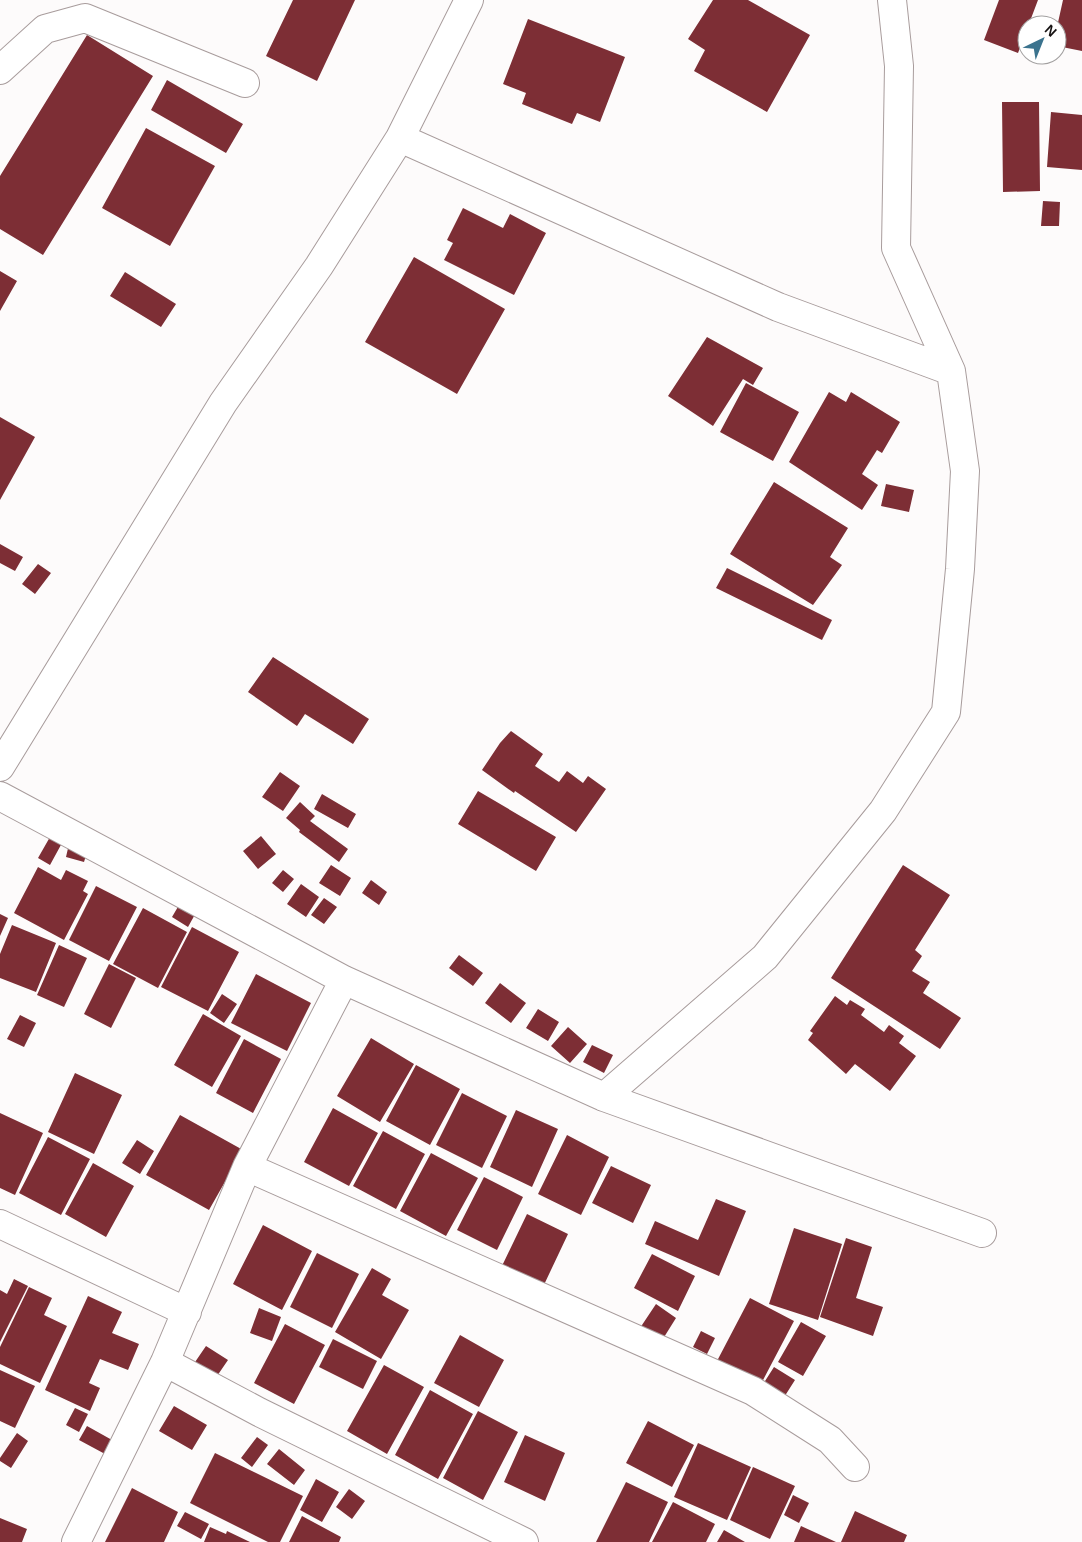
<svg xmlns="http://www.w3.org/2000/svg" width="1082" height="1542" viewBox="0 0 1082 1542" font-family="Arial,sans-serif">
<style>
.building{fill:#7d2e35}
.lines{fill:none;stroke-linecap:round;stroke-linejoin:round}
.minor-casing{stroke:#a89c9c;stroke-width:30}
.minor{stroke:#fff;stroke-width:28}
</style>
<rect width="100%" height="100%" fill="#fdfbfb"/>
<path class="building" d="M293,0H355L317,81L266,56Z
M713,0H748L810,35L767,112L694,71L705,50L688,39Z
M999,0H1038L1018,53L984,40Z
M1063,0H1082V51L1057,46V27Z
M528,19L625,57L600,122L577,113L572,124L522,104L526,93L503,84Z
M87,35L153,76L43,255L0,229V176Z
M167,80L243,124L226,153L151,110Z
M1002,102H1039L1040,191L1003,192Z
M1051,112L1082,115V170L1047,167Z
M146,128L215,166L170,246L102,208Z
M1043,201L1060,202L1059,226H1041Z
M463,208L503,228L510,214L546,233L514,295L444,260L453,243L447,240Z
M414,257L505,309L457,394L365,342Z
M0,271L17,281L0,311Z
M125,272L176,304L161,327L110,296Z
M707,337L763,368L753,385L743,379L713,426L668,396Z
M746,383L799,412L773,461L720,432Z
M829,392L846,402L851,392L900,422L882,453L877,450L862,474L878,485L862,510L789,462Z
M0,417L35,437L0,500Z
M774,482L848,528L830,557L842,565L813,605L730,554Z
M886,484L914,490L909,512L881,506Z
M0,544L23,557L15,571L0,563Z
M38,564L51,573L35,594L22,584Z
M727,568L832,620L822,640L716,588Z
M273,657L369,719L353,744L305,714L297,726L248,692Z
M511,731L543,754L535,766L559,782L567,771L583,783L588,776L606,789L576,832L515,791L514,793L482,770L500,743Z
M280,772L300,786L283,811L262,797Z
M478,791L556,837L536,871L458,824Z
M322,794L356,814L348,828L314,809Z
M300,802L315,816L310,821L348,849L339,862L299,832L300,830L286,818Z
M261,836L276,854L258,869L243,851Z
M50,837L62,843L50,865L38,858Z
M69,844L88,849L84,862L66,857Z
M331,865L351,878L340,896L319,883Z
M903,865L950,895L915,950L922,956L912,971L930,982L923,993L961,1018L940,1049L831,978Z
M38,867L61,880L66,870L88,881L83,891L88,894L64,940L14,913Z
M283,870L294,879L283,892L272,883Z
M371,880L387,892L379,905L362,893Z
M301,884L319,897L306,917L287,904Z
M96,886L137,907L109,961L69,940Z
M324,898L337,907L324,924L311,915Z
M182,900L198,909L188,927L172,917Z
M143,908L187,932L158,988L113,964Z
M0,914L8,918L0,936Z
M12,925L56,943L36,992L0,978V954Z
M192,927L239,952L208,1011L161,987Z
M59,945L87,958L64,1007L37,995Z
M459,955L483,973L473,986L449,968Z
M109,964L136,978L111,1028L84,1014Z
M256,974L311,1003L287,1051L231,1023Z
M500,983L526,1003L511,1023L485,1003Z
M222,994L237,1004L224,1023L210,1013Z
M835,996L847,1005L850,1000L865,1009L861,1015L884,1032L889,1025L904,1036L899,1043L916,1056L890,1091L855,1064L846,1074L808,1040L813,1033L810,1031Z
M538,1009L559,1022L548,1041L526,1028Z
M203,1014L241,1036L212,1087L174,1065Z
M20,1015L36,1023L24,1047L7,1039Z
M568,1027L587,1044L570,1063L551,1046Z
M371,1038L414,1064L380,1122L337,1096Z
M244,1039L281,1059L253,1113L216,1093Z
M592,1045L613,1055L604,1073L583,1062Z
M416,1065L460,1089L430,1145L386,1121Z
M75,1073L122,1095L94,1154L48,1132Z
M462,1093L507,1116L482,1168L436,1145Z
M333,1108L378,1133L349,1186L304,1162Z
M516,1110L558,1129L532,1187L490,1167Z
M0,1113L43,1133L15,1195L0,1188Z
M180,1115L243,1150L209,1210L146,1175Z
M383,1131L425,1154L396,1209L353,1186Z
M567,1135L609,1157L581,1215L538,1194Z
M48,1137L90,1159L61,1215L19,1193Z
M137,1140L154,1151L140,1174L122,1163Z
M431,1153L478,1178L446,1236L400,1211Z
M93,1163L134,1186L106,1237L65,1214Z
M611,1166L651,1185L633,1223L592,1203Z
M484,1177L523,1197L497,1250L457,1230Z
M716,1199L746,1211L719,1276L645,1244L655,1221L698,1240Z
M527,1214L568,1234L542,1289L501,1268Z
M263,1225L312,1251L282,1310L233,1284Z
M794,1228L842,1244L818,1320L769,1304Z
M846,1238L872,1247L856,1298L883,1307L873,1336L820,1317Z
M317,1253L359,1274L332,1328L290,1307Z
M652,1254L695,1276L678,1311L634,1288Z
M372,1268L391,1279L382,1295L409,1310L381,1359L335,1332Z
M14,1279L28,1286L0,1342V1290L7,1294Z
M29,1287L52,1298L44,1315L67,1326L40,1383L0,1364V1347Z
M88,1296L122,1312L112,1333L139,1344L128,1370L100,1359L89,1383L100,1388L90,1411L45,1390Z
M750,1298L794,1321L761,1384L717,1361Z
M656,1304L676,1318L661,1342L640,1328Z
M259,1308L281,1317L272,1341L250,1333Z
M801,1322L826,1336L803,1376L778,1362Z
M285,1324L325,1345L294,1404L254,1383Z
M701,1331L715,1338L707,1354L693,1347Z
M460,1335L504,1360L479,1407L434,1383Z
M333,1339L377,1361L363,1389L319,1367Z
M206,1346L228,1360L215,1379L193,1365Z
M384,1365L424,1387L387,1454L347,1431Z
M774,1367L795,1380L781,1402L760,1389Z
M0,1370L35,1386L15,1428L0,1421Z
M430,1390L473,1414L438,1479L395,1455Z
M174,1406L207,1425L192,1450L159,1431Z
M75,1408L88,1414L79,1432L66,1425Z
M478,1411L518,1432L483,1500L443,1478Z
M648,1421L694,1445L672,1487L626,1463Z
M87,1426L112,1440L105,1454L79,1440Z
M17,1433L28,1441L11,1468L0,1461V1458Z
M525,1435L565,1453L545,1501L504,1482Z
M257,1437L268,1445L252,1467L241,1458Z
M698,1443L751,1467L727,1520L674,1497Z
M279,1449L305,1470L294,1485L267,1464Z
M215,1453L303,1496L280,1542H268L190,1503Z
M753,1467L795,1486L770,1539L730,1520Z
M316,1479L339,1492L322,1522L300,1510Z
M626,1482L668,1502L649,1542H596Z
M132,1488L178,1512L164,1542H105Z
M349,1489L365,1501L352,1519L336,1507Z
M793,1495L809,1503L799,1523L784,1515Z
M673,1502L715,1524L706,1542H652Z
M855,1511L907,1535L904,1542H841Z
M185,1512L209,1524L201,1539L177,1526Z
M302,1516L341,1537L339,1542H289Z
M0,1518L27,1529L22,1542H0Z
M801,1526L836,1542H794Z
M210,1527L226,1534L227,1531L250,1542H204Z
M724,1530L745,1542H717Z"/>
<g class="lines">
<g class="minor-casing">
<path id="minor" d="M0,70L45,29L85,18L245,83
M400,138L778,307L951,371
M0,767L223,403L319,266L400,138L469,0
M0,796L344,980L604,1097L982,1233
M604,1097L765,957L883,811L946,712L960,569L965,471L951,371L896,248L899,66L892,0
M247,1167L753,1391L830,1440L855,1467
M0,1224L187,1312
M165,1362L259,1412L524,1542
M76,1542L165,1362L247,1167L344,980"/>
</g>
<use href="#minor" class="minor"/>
</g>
<g transform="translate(1042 40) rotate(43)"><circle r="24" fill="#ffffff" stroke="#a2a0a0"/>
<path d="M0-4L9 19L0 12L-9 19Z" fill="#3b738e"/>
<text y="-8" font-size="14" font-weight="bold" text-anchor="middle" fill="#161212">N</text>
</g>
</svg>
